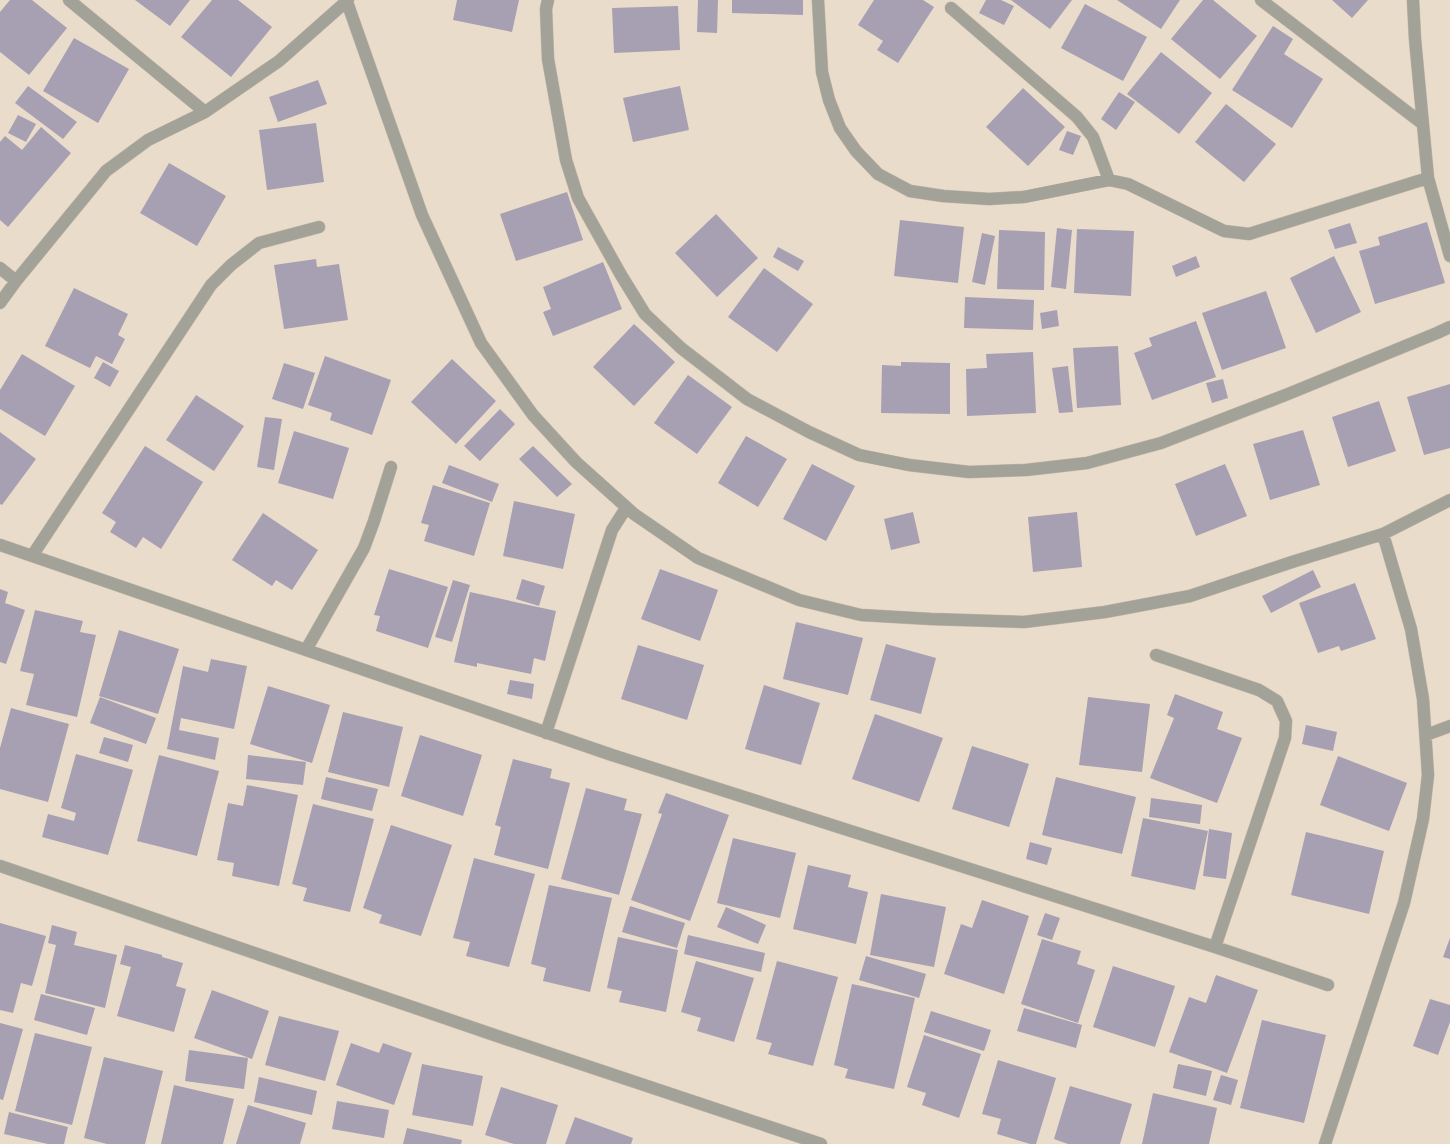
<svg xmlns="http://www.w3.org/2000/svg" width="1450" height="1144" viewBox="0 0 1450 1144" font-family="'Open Sans',sans-serif">
<style>
.building{fill:#a79fb2}
.lines{fill:none;stroke-linecap:round;stroke-linejoin:round}
.minor-casing{stroke:#c7baaa;stroke-width:13}
.minor{stroke:#a3a298;stroke-width:12}
</style>
<rect width="100%" height="100%" fill="#eadcca"/>
<path class="building" d="M10,0H32L67,28L29,75L0,52V12Z
M135,0H190L170,26Z
M212,0H238L272,27L231,77L181,37Z
M457,0H519L512,32L453,20Z
M698,0H718L717,33L697,32Z
M732,0H803V15L732,13Z
M874,0H923L934,7L898,63L877,50L883,41L858,25Z
M986,0H1001L1014,6L1004,25L979,13Z
M1011,0H1072L1050,29Z
M1117,0H1180L1161,29Z
M1203,0H1213L1257,36L1220,79L1171,39Z
M1332,0H1368L1352,18Z
M1085,4L1147,37L1123,81L1061,48Z
M678,6L680,50L614,53L612,8Z
M1273,26L1293,39L1284,54L1323,79L1292,128L1232,90Z
M74,38L129,69L98,123L43,91Z
M1161,52L1212,93L1179,134L1127,94Z
M318,80L327,104L278,122L269,97Z
M28,86L77,122L63,139L15,103Z
M680,86L689,130L633,142L623,98Z
M1023,88L1065,127L1028,166L986,127Z
M1119,92L1135,102L1116,130L1101,119Z
M1226,104L1276,144L1244,182L1195,142Z
M18,115L36,124L26,142L8,133Z
M316,123L324,182L267,190L259,130Z
M41,127L71,153L8,227L0,220V142L5,136L22,150Z
M1067,131L1081,136L1073,155L1059,150Z
M169,163L226,196L197,246L140,213Z
M567,192L583,240L516,261L500,214Z
M716,214L758,258L717,297L675,253Z
M900,220L964,227L958,283L894,276Z
M1427,222L1445,283L1375,304L1359,251L1380,245L1378,237Z
M1350,223L1357,243L1335,249L1328,230Z
M1057,228L1072,230L1066,289L1051,287Z
M1077,229L1134,231L1131,296L1074,293Z
M999,230L1045,232L1044,290L997,289Z
M982,233L995,236L985,285L972,282Z
M778,247L804,261L798,271L773,257Z
M1196,256L1200,267L1176,277L1172,266Z
M1334,256L1361,312L1316,333L1290,278Z
M316,259L317,267L339,264L348,320L284,329L274,265Z
M603,262L622,309L553,336L543,312L551,309L543,287Z
M764,268L813,304L777,352L728,317Z
M74,288L128,314L118,335L125,339L112,364L96,356L90,368L45,346Z
M1266,291L1286,348L1222,370L1202,313Z
M965,297L1034,300L1033,330L964,328Z
M1057,310L1059,326L1042,329L1040,313Z
M1196,321L1216,377L1152,400L1134,353L1152,346L1149,338Z
M634,324L675,362L634,406L593,367Z
M1118,346L1121,405L1077,408L1073,348Z
M1033,352L1036,413L967,416L966,369L987,368L986,354Z
M22,354L75,386L45,436L0,409V390Z
M325,356L391,380L372,435L330,420L332,413L308,405Z
M452,359L496,401L456,444L411,402Z
M103,362L119,371L110,387L94,378Z
M901,362L950,363V414L881,413L882,365L901,366Z
M284,363L315,373L303,409L272,399Z
M1068,366L1073,412L1059,413L1052,368Z
M688,375L732,407L697,454L654,423Z
M1223,379L1228,398L1212,403L1206,383Z
M1450,384V448L1424,455L1407,397Z
M196,395L244,426L214,471L166,440Z
M1379,401L1396,451L1348,467L1332,417Z
M500,409L515,424L480,461L464,446Z
M265,417L282,419L274,470L257,467Z
M1303,430L1320,485L1270,500L1253,444Z
M294,431L349,448L333,499L278,483Z
M0,432L36,459L2,505L0,504Z
M746,436L787,459L758,507L718,483Z
M145,446L203,482L161,549L143,537L136,548L110,532L116,522L102,513Z
M533,446L572,484L557,497L519,459Z
M812,464L855,486L826,541L783,519Z
M1225,464L1247,516L1196,536L1175,484Z
M449,465L499,484L492,502L442,483Z
M433,485L490,503L474,556L424,541L429,525L421,523Z
M514,501L575,514L563,569L503,556Z
M913,512L920,543L891,550L884,519Z
M1077,512L1082,567L1033,572L1028,517Z
M263,513L318,550L292,590L276,580L272,586L232,560Z
M389,569L448,587L428,648L376,631L380,616L374,615Z
M660,569L718,590L700,641L641,619Z
M1313,570L1321,587L1271,613L1262,596Z
M522,579L545,586L539,606L516,599Z
M453,580L470,585L452,642L435,637Z
M1355,583L1376,639L1341,651L1339,646L1318,653L1299,603Z
M0,589L8,592L5,603L25,610L6,664L0,662Z
M470,592L556,611L545,661L534,658L531,674L477,663V667L454,662Z
M35,610L83,621L80,632L96,635L77,717L26,705L34,674L20,671Z
M796,622L863,638L848,695L783,679Z
M119,630L179,649L158,714L99,696Z
M886,644L936,658L921,714L870,700Z
M638,645L704,665L687,720L621,699Z
M211,659L247,666L234,729L181,718L179,730L219,738L215,760L167,749L183,666L208,672Z
M510,680L534,684L532,699L507,694Z
M764,685L820,703L801,765L745,749Z
M268,686L330,705L312,763L250,744Z
M1175,694L1223,712L1217,729L1242,738L1217,803L1150,778L1174,718L1167,715Z
M100,697L156,718L146,744L90,723Z
M1088,697L1150,704L1142,772L1079,765Z
M11,708L69,724L48,802L0,789V748Z
M343,712L403,727L389,787L328,772Z
M875,714L943,738L919,802L852,779Z
M1306,725L1337,732L1333,751L1302,744Z
M420,735L482,755L463,816L401,796Z
M104,737L133,745L128,762L99,753Z
M972,746L1029,764L1009,827L952,809Z
M76,754L133,770L108,855L42,837L48,814L74,821L76,813L61,808Z
M159,755L219,771L197,856L137,841Z
M248,755L306,762L303,785L246,779Z
M1338,756L1407,783L1389,831L1320,805Z
M513,759L552,769L550,778L570,783L548,869L494,855L501,827L495,825Z
M326,777L378,789L372,811L321,799Z
M1056,777L1136,797L1122,854L1042,835Z
M247,785L298,795L279,886L232,876L234,863L217,860L228,803L243,806Z
M586,788L627,799L624,810L642,814L619,895L561,879Z
M666,793L729,815L690,921L631,900L662,814L658,813Z
M1151,798L1202,805L1200,824L1149,817Z
M313,804L374,819L350,912L303,901L307,888L292,884Z
M1143,818L1208,831L1195,890L1131,876Z
M391,825L452,845L421,936L379,923L382,915L363,908Z
M1209,829L1232,833L1226,879L1203,876Z
M1306,832L1384,851L1369,914L1291,895Z
M733,838L796,853L780,918L717,903Z
M1030,842L1052,848L1047,865L1026,859Z
M474,858L535,874L509,967L466,956L470,942L453,938Z
M808,865L851,875L848,887L868,892L856,944L793,929Z
M549,885L612,898L590,992L543,981L546,968L531,964Z
M881,894L946,907L934,967L870,955Z
M982,900L1029,916L1004,994L944,974L961,924L972,928Z
M630,906L685,923L677,948L622,932Z
M726,907L766,925L758,944L717,927Z
M1045,913L1060,918L1052,940L1037,935Z
M0,923L46,936L32,986L21,983L13,1013L0,1010Z
M52,925L77,932L74,945L117,955L105,1008L45,993L56,945L48,943Z
M688,935L765,953L761,972L684,954Z
M618,937L678,950L666,1012L619,1002L622,991L607,988Z
M1450,938V959L1443,957Z
M1042,939L1081,951L1077,964L1095,970L1078,1023L1021,1004Z
M125,945L162,955V957L183,963L176,986L186,989L174,1032L117,1016L131,967L120,964Z
M866,956L926,974L919,998L859,980Z
M696,961L754,978L734,1042L697,1031L701,1018L681,1012Z
M777,961L838,977L813,1066L768,1054L772,1043L756,1039Z
M1113,966L1175,986L1155,1047L1093,1027Z
M1216,975L1258,990L1227,1073L1169,1052L1189,997L1206,1003Z
M852,984L915,998L894,1089L845,1078L848,1069L834,1065Z
M212,990L269,1011L252,1059L194,1038Z
M41,994L95,1008L87,1035L34,1020Z
M1430,999L1450,1005V1022L1438,1055L1413,1046Z
M1024,1008L1082,1025L1076,1048L1017,1031Z
M931,1011L991,1030L984,1051L924,1032Z
M279,1016L339,1031L325,1081L265,1065Z
M1262,1020L1326,1035L1304,1123L1240,1108Z
M0,1023L23,1029L3,1100L0,1099Z
M35,1033L92,1047L72,1125L15,1111Z
M924,1035L981,1054L959,1118L922,1105L926,1093L907,1087Z
M351,1043L379,1053L383,1043L412,1053L394,1105L336,1085Z
M189,1050L248,1058L244,1089L185,1081Z
M104,1057L163,1071L145,1144H107L84,1138Z
M998,1060L1056,1078L1036,1144H1030L997,1134L1001,1119L982,1114Z
M422,1064L483,1076L473,1126L412,1115Z
M1178,1064L1212,1071L1206,1096L1173,1088Z
M1221,1075L1238,1080L1231,1105L1213,1100Z
M259,1077L317,1091L312,1115L254,1102Z
M174,1085L234,1099L223,1144H161Z
M1070,1086L1132,1104L1120,1144H1068L1054,1139Z
M501,1087L558,1105L546,1144H514L485,1135Z
M1153,1093L1217,1108L1209,1144H1142Z
M337,1101L389,1110L384,1138L332,1129Z
M248,1105L306,1123L300,1144H236Z
M9,1112L68,1127L64,1144H48L4,1134Z
M575,1117L633,1138L631,1144H565Z
M407,1128L462,1140L461,1144H403Z"/>
<g class="lines">
<g class="minor-casing">
<path id="minor" d="M69,0L205,112
M548,0L546,9L548,59L566,160L578,198L621,275L645,314L681,348L747,399L809,432L859,455L909,465L969,472L1026,470L1087,463L1161,443L1288,394L1437,333L1450,327
M818,0L822,72L829,100L840,128L856,151L878,174L910,191L943,196L989,199L1024,197L1109,180L1128,184L1224,231L1249,234L1428,178
M1261,0L1423,124
M1413,0L1415,39L1428,178L1450,256
M347,2L422,215L481,343L533,415L576,462L634,514L698,558L799,600L861,615L931,619L1024,622L1105,612L1190,596L1292,562L1383,534
M951,8L1077,117L1093,137L1109,180
M0,268L16,281
M0,303L16,281L106,171L148,140L205,112L279,61L348,0
M0,545L612,755L1215,947L1328,985
M32,556L211,285L231,265L259,243L319,227
M306,650L364,548L374,521L391,467
M1156,655L1259,690L1277,701L1286,721L1285,738L1215,947
M546,733L612,530L626,508
M1426,735L1450,726
M0,866L506,1039L821,1144
M1325,1144L1404,903L1423,819L1428,775L1423,699L1411,629L1383,534L1450,500"/>
</g>
<use href="#minor" class="minor"/>
</g>
</svg>
